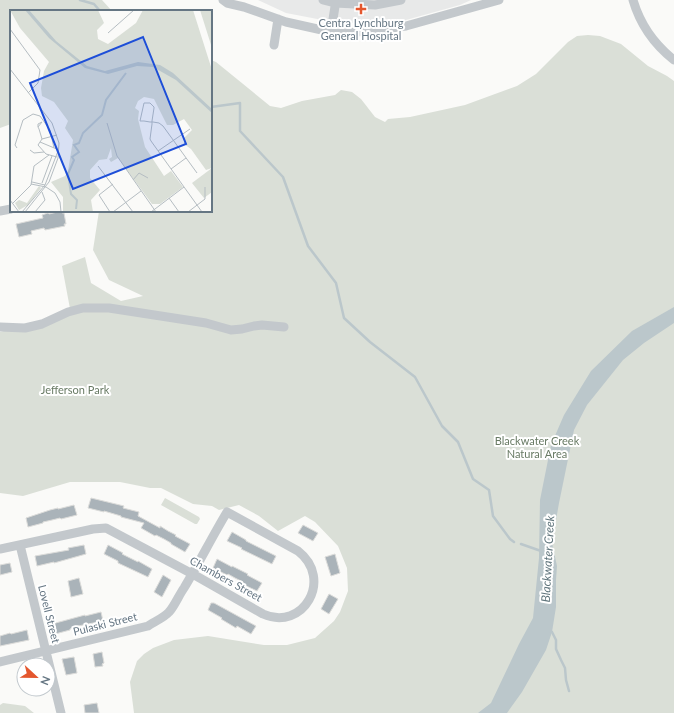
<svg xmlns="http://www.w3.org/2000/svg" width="674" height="713" viewBox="0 0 674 713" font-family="Lato,sans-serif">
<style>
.built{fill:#e8e9e9}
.green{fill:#dadfd7}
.water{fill:#bbc7cb}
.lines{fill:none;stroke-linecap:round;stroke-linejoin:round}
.stream{stroke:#bbc7cb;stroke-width:2.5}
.building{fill:#aab3b9;stroke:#dcdcda}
.minor{stroke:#c3c8cc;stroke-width:9}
.poi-dot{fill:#e4572e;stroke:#fff;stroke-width:1.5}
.labels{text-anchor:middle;stroke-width:4;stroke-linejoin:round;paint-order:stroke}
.poi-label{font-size:11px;fill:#657683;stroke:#fff}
.park-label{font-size:11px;fill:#687a64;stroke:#fff}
.street-label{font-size:11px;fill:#657683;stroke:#fff}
.water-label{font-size:12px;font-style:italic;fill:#60757c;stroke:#fff}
.inset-river{fill:none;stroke:#bbc7cb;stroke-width:2}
.inset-road{fill:none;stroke:#b5bdc2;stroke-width:1}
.view{fill:#1d4ed8;fill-opacity:0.15;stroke:#1d4ed8;stroke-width:2}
.inset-edge{fill:none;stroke:#657683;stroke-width:2}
</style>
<rect width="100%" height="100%" fill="#fafaf8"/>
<path class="built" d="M258,0H471L460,5L388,25L333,22L286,13Z"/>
<path class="green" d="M0,0H102L112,11H11V124L0,128Z
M588,35L600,36L621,44L648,66L667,76L674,81V713H134L130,682L137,661L144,654L153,648L174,640L208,636L264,645H287L315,638L334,621L340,612L348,591L347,568L338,546L315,522L305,516L278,531L259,516L239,505L219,510L212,506L193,504L161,488H150L120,482H70L23,496L0,493V332L71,314L62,266L85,257L91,283L121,301L143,296L109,280L93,250L99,211H211V60L216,62L270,106L281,108L302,101L335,95L341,90L352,92L361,99L375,117L385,122L388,119L410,117L465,105L517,86L536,74L568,42L577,36Z
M165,498L199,517L200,519L197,524H195L161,505Z
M3,703L25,706L34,713H0V705Z"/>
<path class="water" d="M674,307V323L644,343L623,360L587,405L574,430L559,503L552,543L557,566L556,580V607L552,632L546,650L522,692L507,713H478L491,703L519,644L533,618L539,558L540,500L551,445L564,415L591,371L632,331Z"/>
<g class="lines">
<path class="stream" d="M80,0L94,4L100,11
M211,107L240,103V131L283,177L308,246L336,283L344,318L370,342L415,377L442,426L458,442L473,479L489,490L493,516L510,539L514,542
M521,544L541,551
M549,631L552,632L556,640V649L561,660L565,668L566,680L569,691"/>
</g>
<path class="building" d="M62,211V213H64L66,224H64L65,226L45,230L44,228L31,231L32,234L19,237L16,224L43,218L42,215L48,213L49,214Z
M91,498L124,506L123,508L139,512L138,516L160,528V526L168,531L176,535L175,536L190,544L185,552L171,544V543L164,539L156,535L155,536L141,528L144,523L121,517V516L104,511V512L88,508Z
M74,505L77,515L61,519L60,518L52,520L43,522V523L28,527L26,518L50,510L58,508V509Z
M303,525L318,533L313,541L298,533Z
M232,532L246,540V541L276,556L272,564L241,549L242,548L227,541Z
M84,545L86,554L54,563V562L37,566L35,556L69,550L68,548Z
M108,545L123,553L122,554L138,562V561L152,569L148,577L118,563V561L104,554Z
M335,554L340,573L331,576L325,557Z
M217,559L232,567V566L248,574L247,575L262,583L257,591L242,584L243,582L235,578L228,574L227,575L213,568Z
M10,563L12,572L0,575V565Z
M163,575L171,580L162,597L154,592Z
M79,578L83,594L71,597L68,581Z
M329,594L338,599L329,614L321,609Z
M211,603H214L256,626L251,634L237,626L236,628L221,619L222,618L208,610Z
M101,612L103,621L78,626L70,629V630L55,634L52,624L85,615V616Z
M27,630L29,640L0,646V636L10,633L11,634Z
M102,652L104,663L102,664L103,666L95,667L93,654Z
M74,657L77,673L66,675L62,659Z
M97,703L99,713H85L84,705Z"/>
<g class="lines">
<path class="minor" d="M223,0L227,3L244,7L286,22L331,32L347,33L376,30L406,26L499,0
M323,0L335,3L375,5L401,0
M633,0C640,24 655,45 674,60
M331,32L336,0
M274,45L278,19
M0,211L11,209
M0,327L25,328L42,324L68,312L83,308H109L206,323L231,330L242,329L254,326L262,325L284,327
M20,545L61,713
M0,549L93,529L106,528L185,570L198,577L263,614C303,632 334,579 298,551L227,512C212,537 199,563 184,588C179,595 174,607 169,612C165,617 154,622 148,626L0,662"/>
</g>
<path class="poi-dot" d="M359 3h4v4h4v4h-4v4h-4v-4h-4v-4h4z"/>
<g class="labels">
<g class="poi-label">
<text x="361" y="27">Centra Lynchburg<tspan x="361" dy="13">General Hospital</tspan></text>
</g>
<g class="park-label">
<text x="75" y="394">Jefferson Park</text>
<text x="537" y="445">Blackwater Creek<tspan x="537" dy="13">Natural Area</tspan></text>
</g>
<g class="street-label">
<text transform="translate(226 579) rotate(29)" y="4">Chambers Street</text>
<text transform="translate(49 614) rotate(76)" y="4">Lovell Street</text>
<text transform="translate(105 624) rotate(-14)" y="4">Pulaski Street</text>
</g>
<g class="water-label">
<text transform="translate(548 559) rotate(-87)" y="4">Blackwater Creek</text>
</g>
</g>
<g transform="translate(10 10)">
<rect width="202" height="202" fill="#fafaf8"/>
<path d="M0,0H88L94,13L87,20L88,29L98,34L126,13L133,0H183L202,60V158L196,160L181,139L174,134V128L182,120L174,109L163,115H157L144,89L134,87L128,91L125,98L129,101L128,109L135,137L154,166L161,161L173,177L150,194H142L108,148L101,152L99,149L102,147L101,138L97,149L89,150L80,160V168L90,180L81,190L83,202H53V187L41,172L55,166L58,161L63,130L55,118L58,111L44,92L32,86L31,78L34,61L39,52L10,18ZM190,0H202V38ZM202,158V182L194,188L182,173ZM29,176L31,178L18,195L9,200L5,193L9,190L17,193Z" fill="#dadfd7"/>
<path d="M15,0H19L46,31L77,56L95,61L128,52L150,55L163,63L202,99V103L166,70L143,57L127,56L98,64L75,58L39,28Z" fill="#bbc7cb"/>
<path class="inset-river" d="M66,199L67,190L61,184L58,164L64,150L62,147L69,142L64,135L69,133L73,123L92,105L96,90L116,63"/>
<path class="inset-road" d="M0,19L30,60L28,73L18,83M98,23L124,0M0,59L42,113L49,133L48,148L39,172L15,202M97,113L107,146L146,202M28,117L32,112L28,114V117L29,119L32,129M30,132L49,140M7,138L5,135L13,110L23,104L30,106L40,120L44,138M20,140L24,143L34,142M148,141L180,119M47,147L36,144L28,135L32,129L47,125M88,156L123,202M161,159L176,148M187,163L153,116L149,113L143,112H140L134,111H130L134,93H140L144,97V98L142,111V114L140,129L141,131L192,202M123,170L129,163L138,168M22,172L35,175M32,173L42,146M21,174L36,177L45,183L50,192L51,202M159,188L169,202M0,190L9,202M3,193L21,175L24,156L39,145M12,202L35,175L48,141M25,202L35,190L32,182M100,202L89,185L103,174M103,202L131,181M141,202L174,177M178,202L195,189V177"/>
<path class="view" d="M133,27L176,134L63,179L20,73Z"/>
<rect width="202" height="202" class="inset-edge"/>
</g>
<g transform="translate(36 677) rotate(112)"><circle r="19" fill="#ffffff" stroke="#c1c8cd"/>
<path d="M0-3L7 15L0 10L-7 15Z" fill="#e4572e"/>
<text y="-6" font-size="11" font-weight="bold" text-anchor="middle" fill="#657683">N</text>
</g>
</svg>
